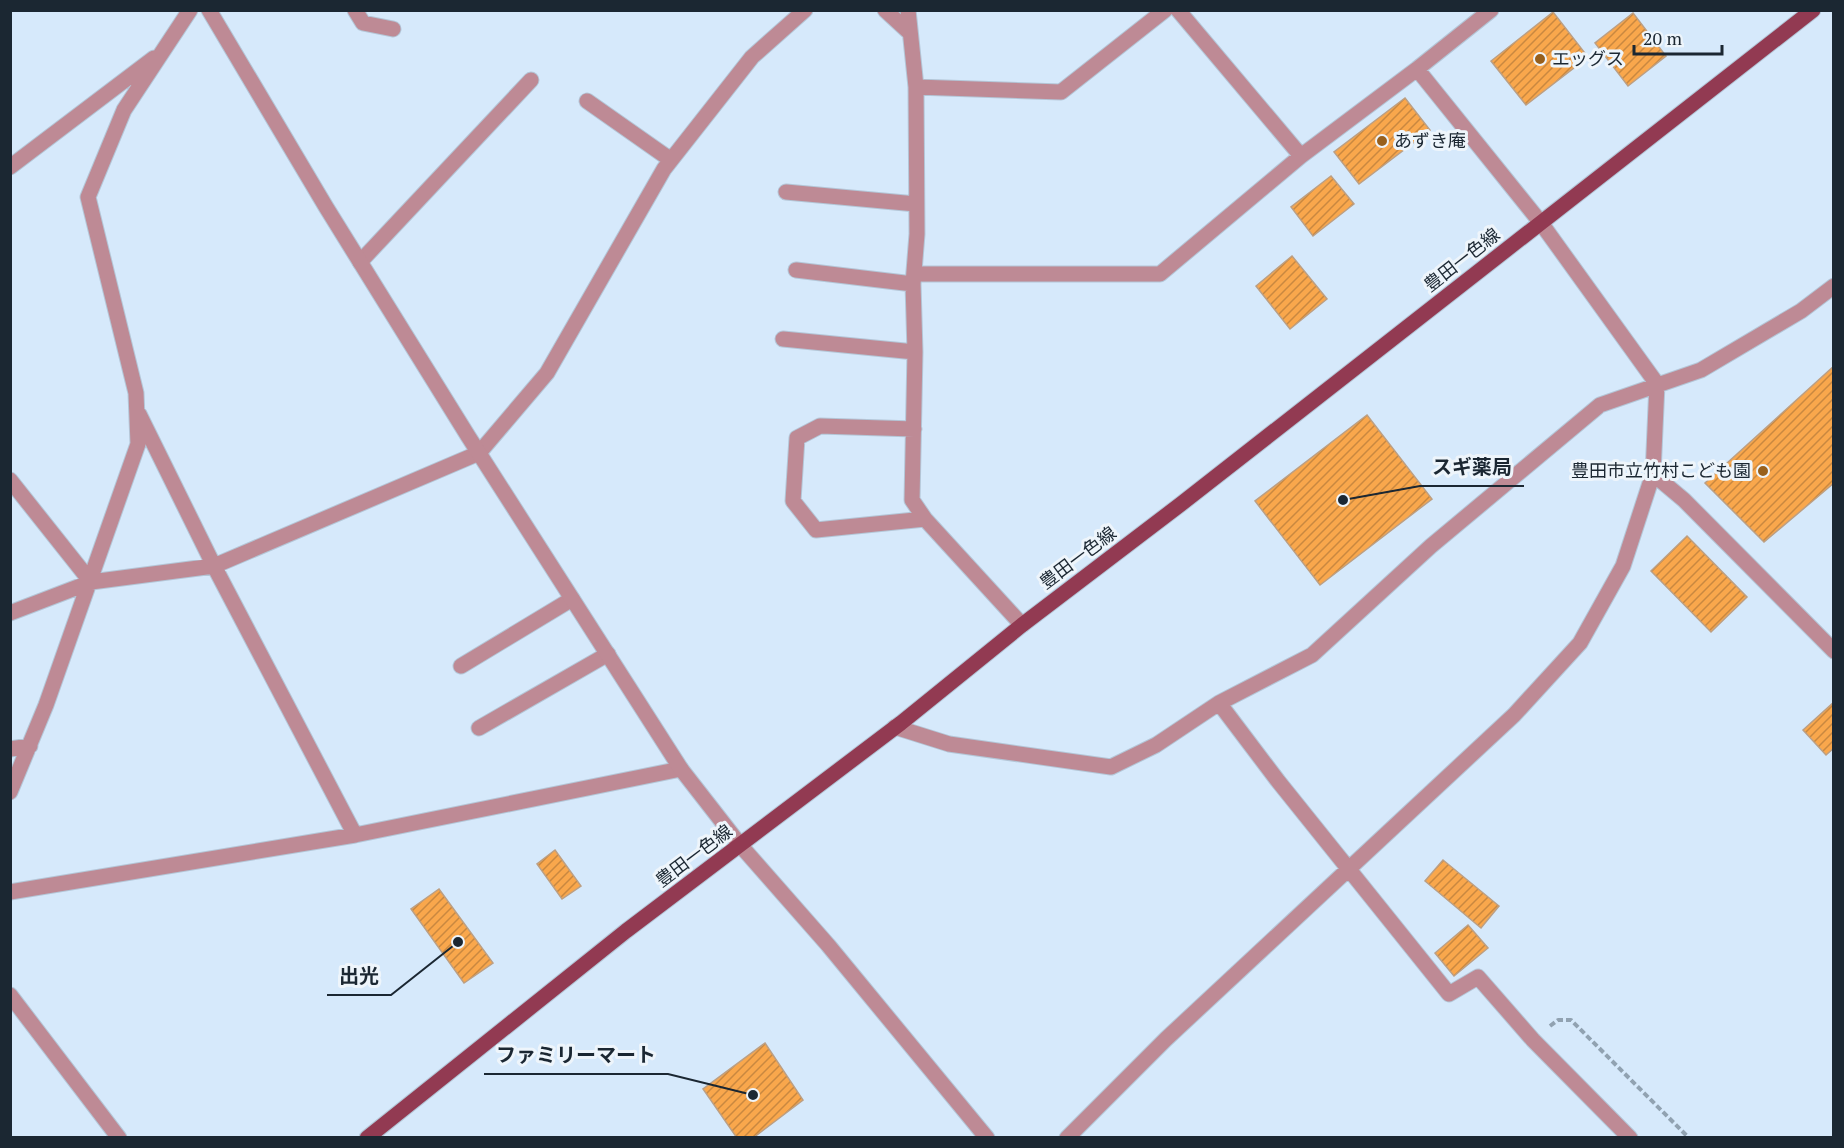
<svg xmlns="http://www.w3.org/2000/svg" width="1844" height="1148" viewBox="0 0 1844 1148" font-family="'PT Serif','Noto Sans JP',serif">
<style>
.building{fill:url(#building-hatch);stroke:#bc9f83;stroke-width:1.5}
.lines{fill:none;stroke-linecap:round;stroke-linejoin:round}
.minor-casing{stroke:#b4c6d7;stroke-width:17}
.tertiary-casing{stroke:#b4c6d7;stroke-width:17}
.primary-casing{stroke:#b4c6d7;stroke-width:17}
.path{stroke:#91a2b1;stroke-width:4;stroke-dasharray:6 3;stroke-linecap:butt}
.minor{stroke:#be8a95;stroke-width:15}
.tertiary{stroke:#be8a95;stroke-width:15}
.primary{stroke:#923a52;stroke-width:15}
.poi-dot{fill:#98601c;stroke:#eef5fb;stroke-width:2}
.labels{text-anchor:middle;stroke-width:6;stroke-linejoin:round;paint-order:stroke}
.poi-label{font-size:18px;fill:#1b2732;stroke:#eef5fb;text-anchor:start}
.street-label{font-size:18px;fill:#1b2732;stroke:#eef5fb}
.leader{fill:none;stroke:#1b2732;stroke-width:2}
.callout-dot{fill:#1b2732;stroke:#eef5fb;stroke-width:2}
.callout-label{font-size:20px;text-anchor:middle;font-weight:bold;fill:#1b2732;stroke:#eef5fb;stroke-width:6;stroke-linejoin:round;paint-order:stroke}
</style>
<defs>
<pattern id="building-hatch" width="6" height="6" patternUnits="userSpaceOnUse" patternTransform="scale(1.5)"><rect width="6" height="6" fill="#f9a74c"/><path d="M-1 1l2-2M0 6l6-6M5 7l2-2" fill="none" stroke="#c98840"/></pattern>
</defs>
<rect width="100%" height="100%" fill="#d6e9fb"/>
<path class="building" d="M1553,12L1588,57L1526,105L1491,61Z
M1633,13L1666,56L1628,86L1595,43Z
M1405,98L1430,130L1359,184L1334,152Z
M1331,176L1354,204L1313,236L1291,207Z
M1292,256L1327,299L1290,329L1256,286Z
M1834,366V483L1764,542L1705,483Z
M1367,415L1432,499L1320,585L1255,501Z
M1687,536L1747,597L1711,632L1651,571Z
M1834,702V748L1826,755L1803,730Z
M555,850L581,886L562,899L537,864Z
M1443,860L1499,906L1481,928L1425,881Z
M439,889L493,963L464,983L411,909Z
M1468,925L1488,948L1454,976L1435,953Z
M765,1043L803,1100L753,1138H737L703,1089Z"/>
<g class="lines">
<g class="minor-casing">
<path id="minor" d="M355,10L363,23L393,29
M885,10L910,33
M908,10L916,87L917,234L913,284L915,352L912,500L925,519L1022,625
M1178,10L1301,156L1417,69L1491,10
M916,87L1061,92L1165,10
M587,101L671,160
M10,167L154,58
M786,192L916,204
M360,262L531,80
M796,270L913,284
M914,274H1160L1301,156
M783,339L915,352
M139,414L214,566L355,835
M914,429L820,426L797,438L793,501L816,530L925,519
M1653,474L1684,500L1834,651
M10,480L91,582
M10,613L91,582L214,566L479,453L547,373L664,169L752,57L805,10
M461,666L572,599
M1219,703L1278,781L1449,994L1478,977L1533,1040L1630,1138
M895,727L949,744L1111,767L1156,745L1219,703L1312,655L1431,546L1600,405L1701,370L1801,311L1834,286
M479,728L608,654
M10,749L30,746
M10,792L46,705L138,444L136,393L88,197L124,110L190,10
M10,892L355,835L681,769
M10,995L119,1138
M1067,1138L1166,1039L1514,715L1580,643L1623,566L1653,474L1657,384L1541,223L1417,69"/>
</g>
<g class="tertiary-casing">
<path id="tertiary" d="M209,10L326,207L468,436L681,769L741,846L828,945L987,1138"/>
</g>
<g class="primary-casing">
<path id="primary" d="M367,1138L626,931L901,723L1022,625L1181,504L1813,10"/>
</g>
<path class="path" d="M1550,1026L1558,1020H1571L1689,1138"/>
<use href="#minor" class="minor"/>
<use href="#tertiary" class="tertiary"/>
<use href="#primary" class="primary"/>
</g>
<g class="poi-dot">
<circle cx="1540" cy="59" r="6"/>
<circle cx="1382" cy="141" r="6"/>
<circle cx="1763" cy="471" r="6"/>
</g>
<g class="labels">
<g class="poi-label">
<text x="1552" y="65">エッグス</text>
<text x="1394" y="147">あずき庵</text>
<text x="1751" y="477" text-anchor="end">豊田市立竹村こども園</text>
</g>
<g class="street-label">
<text transform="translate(1462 260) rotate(-38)" y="6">豊田一色線</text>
<text transform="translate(1078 558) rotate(-37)" y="6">豊田一色線</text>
<text transform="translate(694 856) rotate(-37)" y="6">豊田一色線</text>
</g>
</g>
<path class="leader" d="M1343 500L1420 486H1524M458 942L391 995H327M753 1095L668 1074H484"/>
<g class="callout-dot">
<circle cx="1343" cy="500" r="6"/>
<circle cx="458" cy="942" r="6"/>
<circle cx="753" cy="1095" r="6"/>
</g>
<g class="callout-label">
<text x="1472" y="474">スギ薬局</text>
<text x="359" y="983">出光</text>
<text x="576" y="1062">ファミリーマート</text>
</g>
<rect width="1844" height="1148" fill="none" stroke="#1b2732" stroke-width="24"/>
<path d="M1634 45v9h88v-9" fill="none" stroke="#1b2732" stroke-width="3"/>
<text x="1643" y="45" font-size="18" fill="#1b2732" stroke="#eef5fb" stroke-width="4.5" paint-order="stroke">20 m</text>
</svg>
